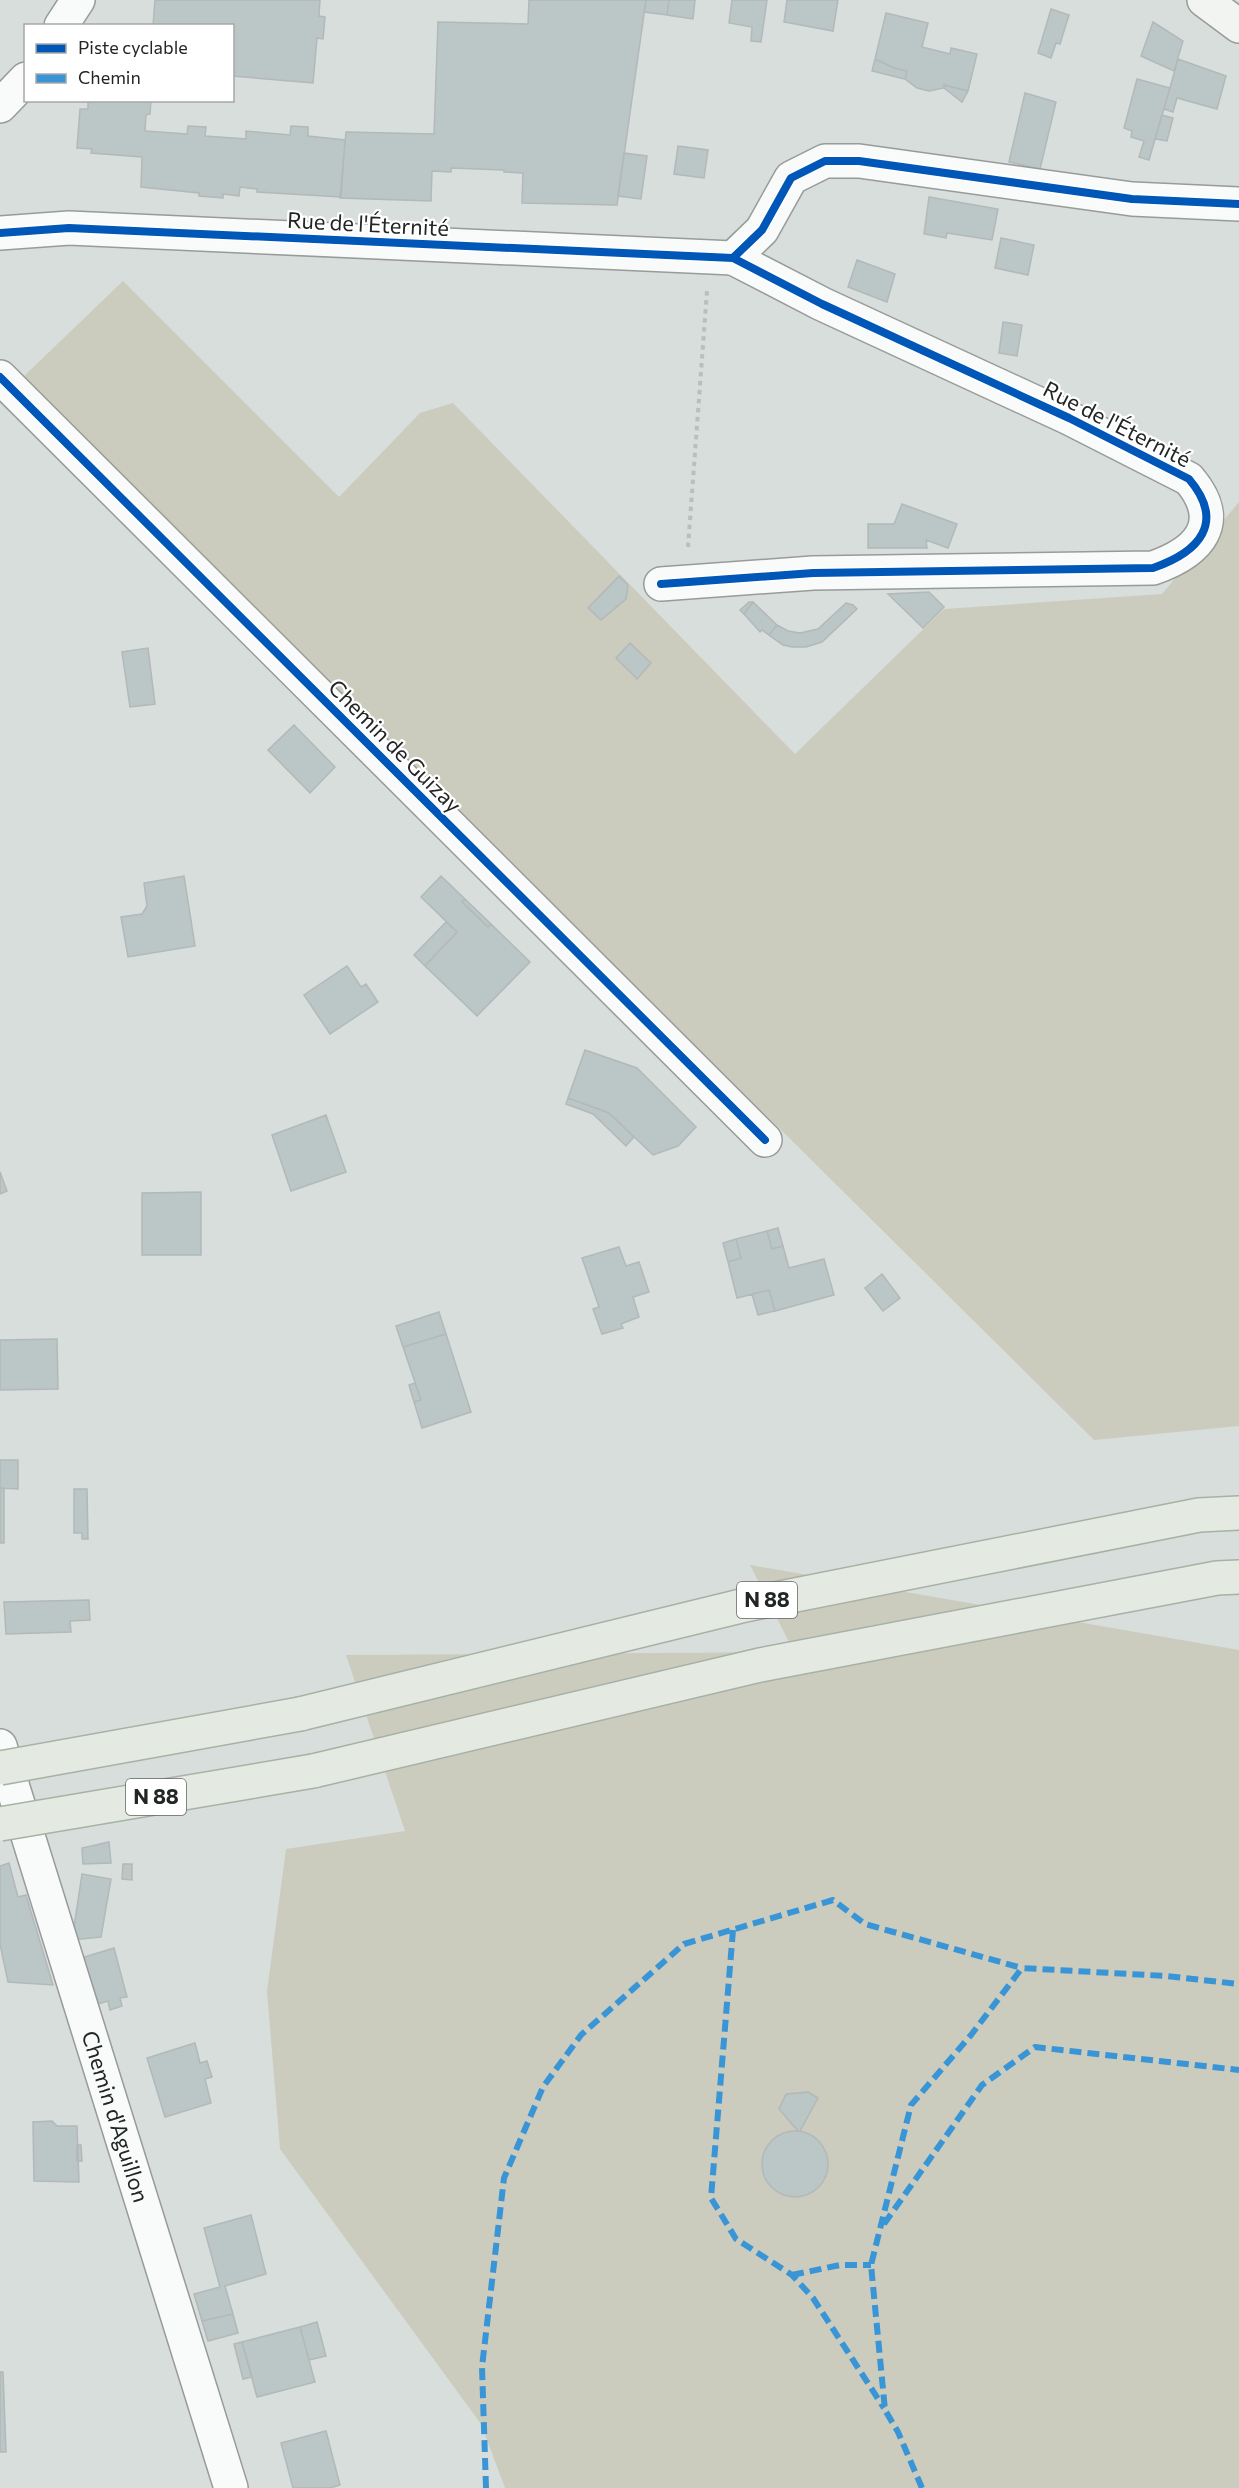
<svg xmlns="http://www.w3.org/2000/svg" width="1239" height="2488" viewBox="0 0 1239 2488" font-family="Commissioner,sans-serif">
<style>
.green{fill:#cbccbe}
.building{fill:#bbc6c6;stroke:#b3b8b8;stroke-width:1.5}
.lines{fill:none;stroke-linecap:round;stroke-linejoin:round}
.minor-casing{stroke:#979b99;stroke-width:36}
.secondary-casing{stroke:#979b99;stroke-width:36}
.trunk-casing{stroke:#a7b1a6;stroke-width:36}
.path{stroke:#bcbebd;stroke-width:4;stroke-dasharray:4.5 4.5;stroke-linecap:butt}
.minor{stroke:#f9fafa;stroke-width:33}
.secondary{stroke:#f1f4f0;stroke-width:33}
.trunk{stroke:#e4eae2;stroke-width:33}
.trunk-bridge-casing{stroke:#a7b1a6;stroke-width:36;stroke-linecap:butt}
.trunk-bridge{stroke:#e4eae2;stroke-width:33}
.quiet{stroke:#3a95d6;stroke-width:6;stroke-dasharray:12 6;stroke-linecap:butt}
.cycleway-casing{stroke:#fff;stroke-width:11}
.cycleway{stroke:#0057b8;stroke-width:8}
.labels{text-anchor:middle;stroke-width:4.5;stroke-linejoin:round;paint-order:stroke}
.shield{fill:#fff;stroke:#646666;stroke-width:1.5}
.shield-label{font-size:21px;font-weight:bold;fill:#212524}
.street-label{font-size:22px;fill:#212524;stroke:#fff}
</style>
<rect width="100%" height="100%" fill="#d8dedc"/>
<path class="green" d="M123,281L339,497L420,413L453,403L795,754L944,609L1162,594L1239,502V1426L1094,1440L22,378Z
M750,1565L1239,1650V2488H505L481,2424L280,2149L267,1991L286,1849L405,1831L346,1655L794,1652Z"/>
<path class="building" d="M155,0H320L319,16L325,17L323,39L317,38L313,83L232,76V26H153Z
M529,0H646L617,205L522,203L523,173L504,172V170L451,168V172L432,171L431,201L340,198L346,132L434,134L438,22L528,24Z
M646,0H669L667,15L644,12Z
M669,0H695L693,19L667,15Z
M732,0H767L761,42L751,41L752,27L729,23Z
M787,0H838L833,31L784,22Z
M1051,9L1069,15L1060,44L1056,43L1051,58L1038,53Z
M886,13L928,23L922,47L950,54L951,48L977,54L968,91L944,85V88L929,91L917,88L905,79L907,71L894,68L875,59Z
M1153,22L1183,41L1174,71L1141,56Z
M875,59L894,68L907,71L905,79L872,71Z
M1178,59L1226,76L1217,109L1177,98L1173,112L1164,109Z
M1137,79L1170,88L1149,160L1139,157L1144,141L1131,137L1132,131L1124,128Z
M944,85L968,91L962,102L944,88Z
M1025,93L1056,102L1040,169L1009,162Z
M88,100H151L150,114L146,115L145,131L187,134L188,126L206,127L205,136L246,139V131L290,135L291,126L308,127V136L345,140L341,197L257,192V189L240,187L239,196L223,194V198L199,196V193L141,187L142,157L91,153L92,149L77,148L80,109H88Z
M1162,115L1173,118L1167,141L1155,139Z
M678,146L708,150L704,178L674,174Z
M624,153L647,156L641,199L618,196Z
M929,197L998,209L992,240L947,233L946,238L924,234Z
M1001,238L1034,245L1028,275L995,268Z
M857,260L895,274L887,302L848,287Z
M1003,322L1022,325L1017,356L999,353Z
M902,504L957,524L948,548L926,540L927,548H868V524H894Z
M619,576L628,585L626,599L601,620L588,608Z
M929,592L944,607L923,628L888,594Z
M749,602H753L744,614L740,610Z
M753,602L777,625L769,635L762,630L760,632L744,614Z
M846,603L853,605L857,609L822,642L806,647H792L783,645L769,635L777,625L788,631L800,633L818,629Z
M630,643L651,663L637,679L616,658Z
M148,648L155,704L130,707L122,652Z
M294,725L335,767L310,793L268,750Z
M184,876L195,946L128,957L121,917L142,914L147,906L144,883Z
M441,876L465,899L462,902L488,927L491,924L530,962L477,1016L425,966L457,932L421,897Z
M465,899L491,924L488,927L462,902Z
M446,922L457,932L425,966L414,955Z
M347,966L361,987L366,984L378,1002L330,1034L304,995Z
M585,1050L637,1068L696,1127L678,1146L653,1155L609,1113L568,1098Z
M568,1098L609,1113L634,1137L626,1146L593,1114L566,1104Z
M326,1115L346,1172L291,1191L272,1135Z
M0,1172L7,1191L0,1194Z
M201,1192V1255H142V1193Z
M778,1228L783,1246L772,1249L767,1231Z
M767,1231L772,1249L783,1246L789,1268L824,1259L834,1295L775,1311L769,1290L737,1298L728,1262L741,1258L736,1239Z
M736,1239L741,1258L728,1262L723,1243Z
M619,1247L626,1266L639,1262L649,1292L633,1297L639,1317L621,1324L623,1328L602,1334L593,1309L599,1307L582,1258Z
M882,1274L900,1298L883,1311L865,1288Z
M769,1290L775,1311L758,1315L752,1294Z
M439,1312L446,1334L403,1347L396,1326Z
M446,1334L471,1412L422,1428L414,1402L421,1400L403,1347Z
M57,1339L58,1389L0,1390V1340Z
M415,1383L421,1400L414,1402L409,1385Z
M0,1460H18V1489L0,1488Z
M0,1488H4V1543H0Z
M74,1489H87L88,1539H82V1533H74Z
M89,1600L90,1620L70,1621L71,1632L6,1634L4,1602Z
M109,1842L111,1863L83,1864L82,1848Z
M9,1863L18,1897L26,1895L53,1985L8,1982L0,1944V1866Z
M123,1864H132V1880L122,1879Z
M82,1874L111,1879L101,1937L72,1940Z
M114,1948L127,1997L120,1998L122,2006L110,2010L108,2001L91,2006L78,1959Z
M195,2043L200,2063L207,2061L212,2077L205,2079L211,2103L165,2117L147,2058Z
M808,2092L818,2098L800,2131H798L779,2109L786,2094Z
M52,2121L57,2126H77L79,2182L34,2181L33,2122Z
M762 2164a33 33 0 1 1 66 0a33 33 0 1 1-66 0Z
M77,2145H81L82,2161H77Z
M251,2215L266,2274L225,2286L233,2314L202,2321L194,2294L220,2287L204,2228Z
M233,2314L238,2333L208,2341L202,2321Z
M317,2322L326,2356L309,2360L300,2327Z
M300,2327L315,2382L257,2397L242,2342Z
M242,2342L252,2377L243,2379L234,2344Z
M0,2372H3L6,2452H0Z
M326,2431L340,2485L330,2488H293L281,2443Z"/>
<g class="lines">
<g class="minor-casing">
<g id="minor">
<path d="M61,26L78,0"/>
<path d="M0,106L26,79"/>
<path d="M0,233L69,228L733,258L762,230L791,178L825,161H859L1132,199L1239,204"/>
<path d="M0,377L765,1140"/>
<path d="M661,584L813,573L1153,568C1199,552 1226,523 1189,479L1069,418L822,304L733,258"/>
<path id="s1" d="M0,1746L231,2488"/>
</g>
</g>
<g class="secondary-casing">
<path id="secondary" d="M1204,0L1239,26"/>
</g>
<g class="trunk-casing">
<path id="trunk" d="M300,1714L745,1605L1199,1515L1239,1513
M313,1771L760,1665L1217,1578L1239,1577"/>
</g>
<path class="path" d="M688,547L707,291"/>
<use href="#minor" class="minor"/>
<use href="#secondary" class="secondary"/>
<use href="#trunk" class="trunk"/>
<g class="trunk-bridge-casing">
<path id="trunk-bridge" d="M0,1768L300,1714
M0,1824L313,1771"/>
</g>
<use href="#trunk-bridge" class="trunk-bridge"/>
<path class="quiet" d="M733,1930L711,2198L736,2239L792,2275L813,2298L884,2408
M884,2224L982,2085L1035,2047L1239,2070
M792,2275L840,2265H871
M486,2488L482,2367L504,2178L543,2087L581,2035L684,1944L833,1900L865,1924L1022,1968
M922,2488L898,2432L885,2410L871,2265L911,2105L971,2035L1022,1968L1166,1976L1239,1984"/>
<g class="cycleway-casing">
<path id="cycleway" d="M0,233L69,228L733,258L762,230L791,178L825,161H859L1132,199L1239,204
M0,377L765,1140
M661,584L813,573L1153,568C1199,552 1226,523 1189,479L1069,418L822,304L733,258"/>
</g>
<use href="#cycleway" class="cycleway"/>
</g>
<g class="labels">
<g class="shield">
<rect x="737" y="1582" width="60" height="36" rx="4.5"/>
<rect x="126" y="1779" width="60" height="36" rx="4.5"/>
</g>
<g class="shield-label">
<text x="767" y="1607">N 88</text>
<text x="156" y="1804">N 88</text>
</g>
<g class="street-label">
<text transform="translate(368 224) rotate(3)" y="8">Rue de l'Éternité</text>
<text transform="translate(1117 424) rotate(27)" y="8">Rue de l'Éternité</text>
<text transform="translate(395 746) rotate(45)" y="8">Chemin de Guizay</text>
<text dy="8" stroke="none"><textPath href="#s1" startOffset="388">Chemin d'Aguillon</textPath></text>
</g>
</g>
<rect x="24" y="24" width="210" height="78" fill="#ffffff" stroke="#a6a8a7" stroke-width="1.5"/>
<rect x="36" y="44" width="30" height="9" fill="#0057b8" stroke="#a6a8a7" stroke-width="1.5"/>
<text x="78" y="54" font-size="18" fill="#212524">Piste cyclable</text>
<rect x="36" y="74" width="30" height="9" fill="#3a95d6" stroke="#a6a8a7" stroke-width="1.5"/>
<text x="78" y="84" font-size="18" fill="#212524">Chemin</text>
</svg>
